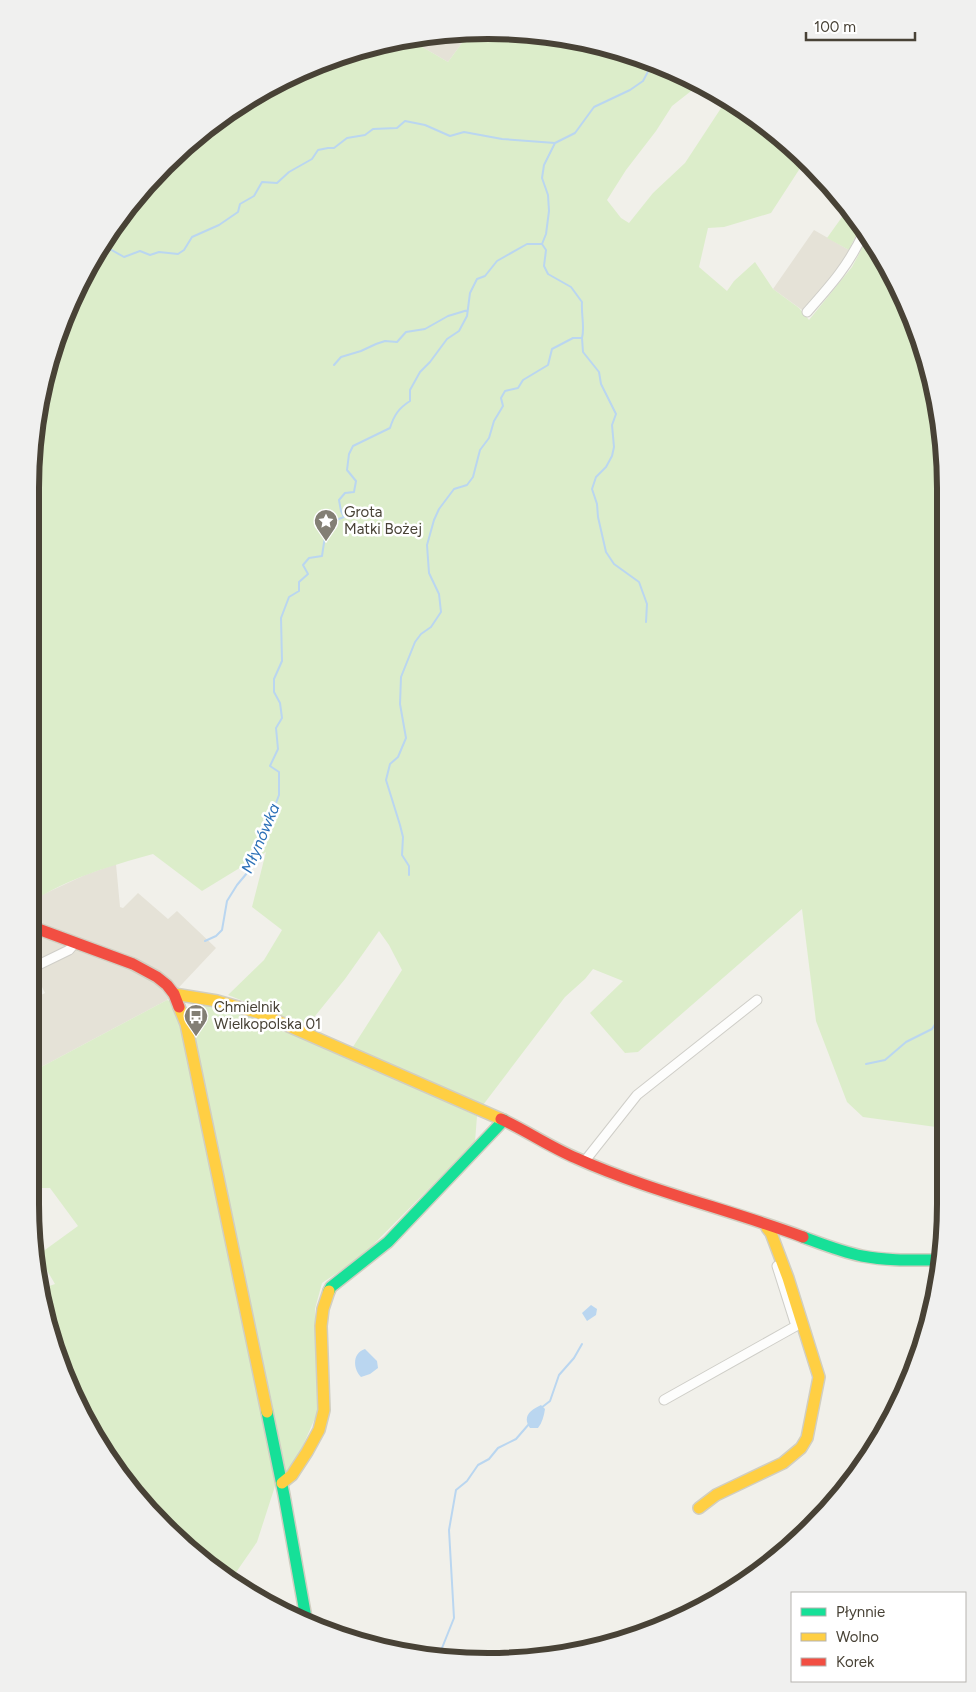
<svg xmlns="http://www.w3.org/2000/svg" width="976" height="1692" viewBox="0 0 976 1692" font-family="Figtree,sans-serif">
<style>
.residential{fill:#e5e2d7}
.green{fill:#dcedca}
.water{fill:#bad6f0}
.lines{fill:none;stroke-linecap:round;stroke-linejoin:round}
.stream{stroke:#bad6f0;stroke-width:2}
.street-casing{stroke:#cfcec8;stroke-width:11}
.fast-casing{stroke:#d1cec1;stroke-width:14}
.slow-casing{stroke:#d1cec1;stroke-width:14}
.jam-casing{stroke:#d1cec1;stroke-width:14}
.street{stroke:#fdfdfc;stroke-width:9}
.fast{stroke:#16e098;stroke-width:11}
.slow{stroke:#ffcf43;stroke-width:11}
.jam{stroke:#f24e42;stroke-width:11}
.labels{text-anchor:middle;stroke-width:5;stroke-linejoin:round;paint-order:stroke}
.poi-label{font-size:15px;fill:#484236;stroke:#fff;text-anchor:start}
.water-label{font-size:16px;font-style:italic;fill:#2b70b7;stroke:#fff}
.rim{fill:none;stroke:#484236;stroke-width:6}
</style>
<rect width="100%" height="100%" fill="#f1f0ea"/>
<path class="residential" d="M470,32L448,62L412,41L415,37Z
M814,230L849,250L839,269L805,312L773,289Z
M116,864L120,907L123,908L138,893L168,919L177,911L216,948L167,1000L30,1073V1001L45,993L32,967H30V903L44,894L85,875Z"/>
<path class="green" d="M488,30L577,39L663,65L700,84L672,106L656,131L626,170L607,200L621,218L629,223L653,193L685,163L727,99L742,107L806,159L771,213L724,227L708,228L699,267L727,291L734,281L755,262L773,289L799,308L809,320L852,267L868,237L884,259L922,341L945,458V1139L943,1141L936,1127L863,1117L847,1102L816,1021L802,909L638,1052L625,1053L590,1013L623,981L593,969L585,979L565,997L483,1105L351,1050L402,970L389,945L379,931L345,979L307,1026L228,995L264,960L282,930L252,907L266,852L202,891L153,854C110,866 68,878 30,903L31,458L54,341L107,234L164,164L233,107L312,65L398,39L415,37L412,41L448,62L470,32Z
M847,210L860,227L849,250L827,238Z
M167,1000L192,1009L209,1004L235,1010L307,1038L477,1116L475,1142L361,1257L322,1283L315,1309L319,1409L301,1450L288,1470L276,1483L257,1542L230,1581L124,1483L54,1351L44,1288L55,1284L38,1255L78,1226L50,1188H30V1073Z"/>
<path class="water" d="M591,1305L597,1309L596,1315L587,1321L582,1313Z
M365,1349L377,1361L378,1368L370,1374L361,1377C353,1369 352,1353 365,1349Z
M541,1405L545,1409C544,1416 542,1423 538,1428H530C522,1417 530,1410 541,1405Z"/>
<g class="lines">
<path class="stream" d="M99,251L108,248L124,257L140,251L150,255L159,252L178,254L184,250L192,237L219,225L238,212L240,204L254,196L262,182L277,183L289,172L312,159L318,150L328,148H334L347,138L365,135L373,129L397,128L405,121L425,125L450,136L464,132L502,139L555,143
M582,338L583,352L599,372L601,384L616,414L612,425L614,447L612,456L606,467L596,477L592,489L597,504L598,517L606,552L614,564L639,582L647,604L646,622
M334,365L341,357L361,351L376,344L385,341L397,342L406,332L425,329L448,316L468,310
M409,875V866L402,855L403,837L400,825L386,780L390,764L398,757L406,738L400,704L401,677L415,642L421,634L431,627L441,612L439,594L429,573L427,545L434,520L439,509L454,489L467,485L473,477L480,450L489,438L494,421L503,406L501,398L505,391L518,388L523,380L548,365L552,349L573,338H582C585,327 581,315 582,302L571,287L548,274L544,266L546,250L542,244
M205,941L216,936L222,930L227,901L237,885L252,867L279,795V772L270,766L278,749L276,728L282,718L280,703L274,692V679L282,661L281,618L289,597L299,591V582L308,574L303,565L309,558L322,556C325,538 324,523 344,517L341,511L339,500L345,493L354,492L356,481L347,470L349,454L353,446L390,428C394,415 399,408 410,401V390L420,372L430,362L447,339L459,331L467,316L470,293L477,279L485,276L497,261L527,244H542L546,234L549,211L548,195L542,178L544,165L555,143L575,133L594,107L630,90L643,81L653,62
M866,1064L885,1060L906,1042L932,1029L945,1009
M541,1408L550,1401L559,1375L574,1358L582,1344
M440,1653L454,1618L449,1530L456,1490L467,1481L478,1465L489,1459L498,1448L516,1439L529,1424"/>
<g class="street-casing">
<path id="street" d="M807,312C831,285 849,265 864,232
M30,969L69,950L75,943
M584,1162L637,1095L757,1000
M664,1400L796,1326L777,1266"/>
</g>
<g class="fast-casing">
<path id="fast" d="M803,1237C822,1244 842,1252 862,1256C888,1261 914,1260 940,1260
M329,1291L331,1287L388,1242L504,1120
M267,1412L284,1495L306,1618"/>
</g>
<g class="slow-casing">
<path id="slow" d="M174,994L217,1001L259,1013L501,1119
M179,1007L186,1024L267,1412
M282,1483L292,1475L307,1452L319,1430L324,1410L321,1326L323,1309L329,1291
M699,1508L716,1495L783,1463L801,1448L807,1438L819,1377L788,1278L771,1233L767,1228"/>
</g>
<g class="jam-casing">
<path id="jam" d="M30,926L133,964L157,977L167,985L174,994L179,1007
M501,1119C527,1131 550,1147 576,1158C649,1191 728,1209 803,1237"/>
</g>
<use href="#street" class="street"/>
<use href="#fast" class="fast"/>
<use href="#slow" class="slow"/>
<use href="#jam" class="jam"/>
</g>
<defs>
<g id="sight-pin" transform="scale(1.25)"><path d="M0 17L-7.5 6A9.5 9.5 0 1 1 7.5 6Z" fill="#837f75" stroke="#fff"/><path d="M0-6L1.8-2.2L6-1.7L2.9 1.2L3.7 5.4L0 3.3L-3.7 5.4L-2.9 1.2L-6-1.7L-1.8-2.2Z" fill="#fff"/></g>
<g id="bus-pin" transform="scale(1.25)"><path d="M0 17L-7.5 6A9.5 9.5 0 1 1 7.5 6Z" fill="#837f75" stroke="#fff"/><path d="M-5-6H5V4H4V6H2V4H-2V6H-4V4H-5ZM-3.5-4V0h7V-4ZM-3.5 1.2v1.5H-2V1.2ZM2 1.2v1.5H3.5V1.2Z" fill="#fff"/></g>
</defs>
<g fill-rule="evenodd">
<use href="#sight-pin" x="326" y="521"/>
<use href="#bus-pin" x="196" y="1016"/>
</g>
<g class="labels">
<g class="poi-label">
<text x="344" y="517">Grota<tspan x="344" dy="17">Matki Bożej</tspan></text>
<text x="214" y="1012">Chmielnik<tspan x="214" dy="17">Wielkopolska 01</tspan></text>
</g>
<g class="water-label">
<text transform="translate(260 838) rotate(-67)" y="6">Młynówka</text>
</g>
</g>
<path d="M0 0H976V1692H0ZM488 39H488A449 449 0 0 1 937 488V1204A449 449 0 0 1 488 1653H488A449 449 0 0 1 39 1204V488A449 449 0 0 1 488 39Z" fill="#f0f0ef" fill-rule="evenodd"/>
<path class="rim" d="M488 39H488A449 449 0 0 1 937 488V1204A449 449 0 0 1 488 1653H488A449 449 0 0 1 39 1204V488A449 449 0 0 1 488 39Z"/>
<rect x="791" y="1592" width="175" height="90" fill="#ffffff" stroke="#b6b3af"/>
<rect x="801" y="1608" width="25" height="8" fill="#16e098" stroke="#b6b3af"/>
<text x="836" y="1617" font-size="15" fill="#484236">Płynnie</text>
<rect x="801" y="1633" width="25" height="8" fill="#ffcf43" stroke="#b6b3af"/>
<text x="836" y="1642" font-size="15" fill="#484236">Wolno</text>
<rect x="801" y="1658" width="25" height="8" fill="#f24e42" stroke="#b6b3af"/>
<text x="836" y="1667" font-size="15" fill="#484236">Korek</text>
<path d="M806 32v8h109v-8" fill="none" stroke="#484236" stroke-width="2.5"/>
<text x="814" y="32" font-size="15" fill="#484236" stroke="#ffffff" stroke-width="4" paint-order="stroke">100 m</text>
</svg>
